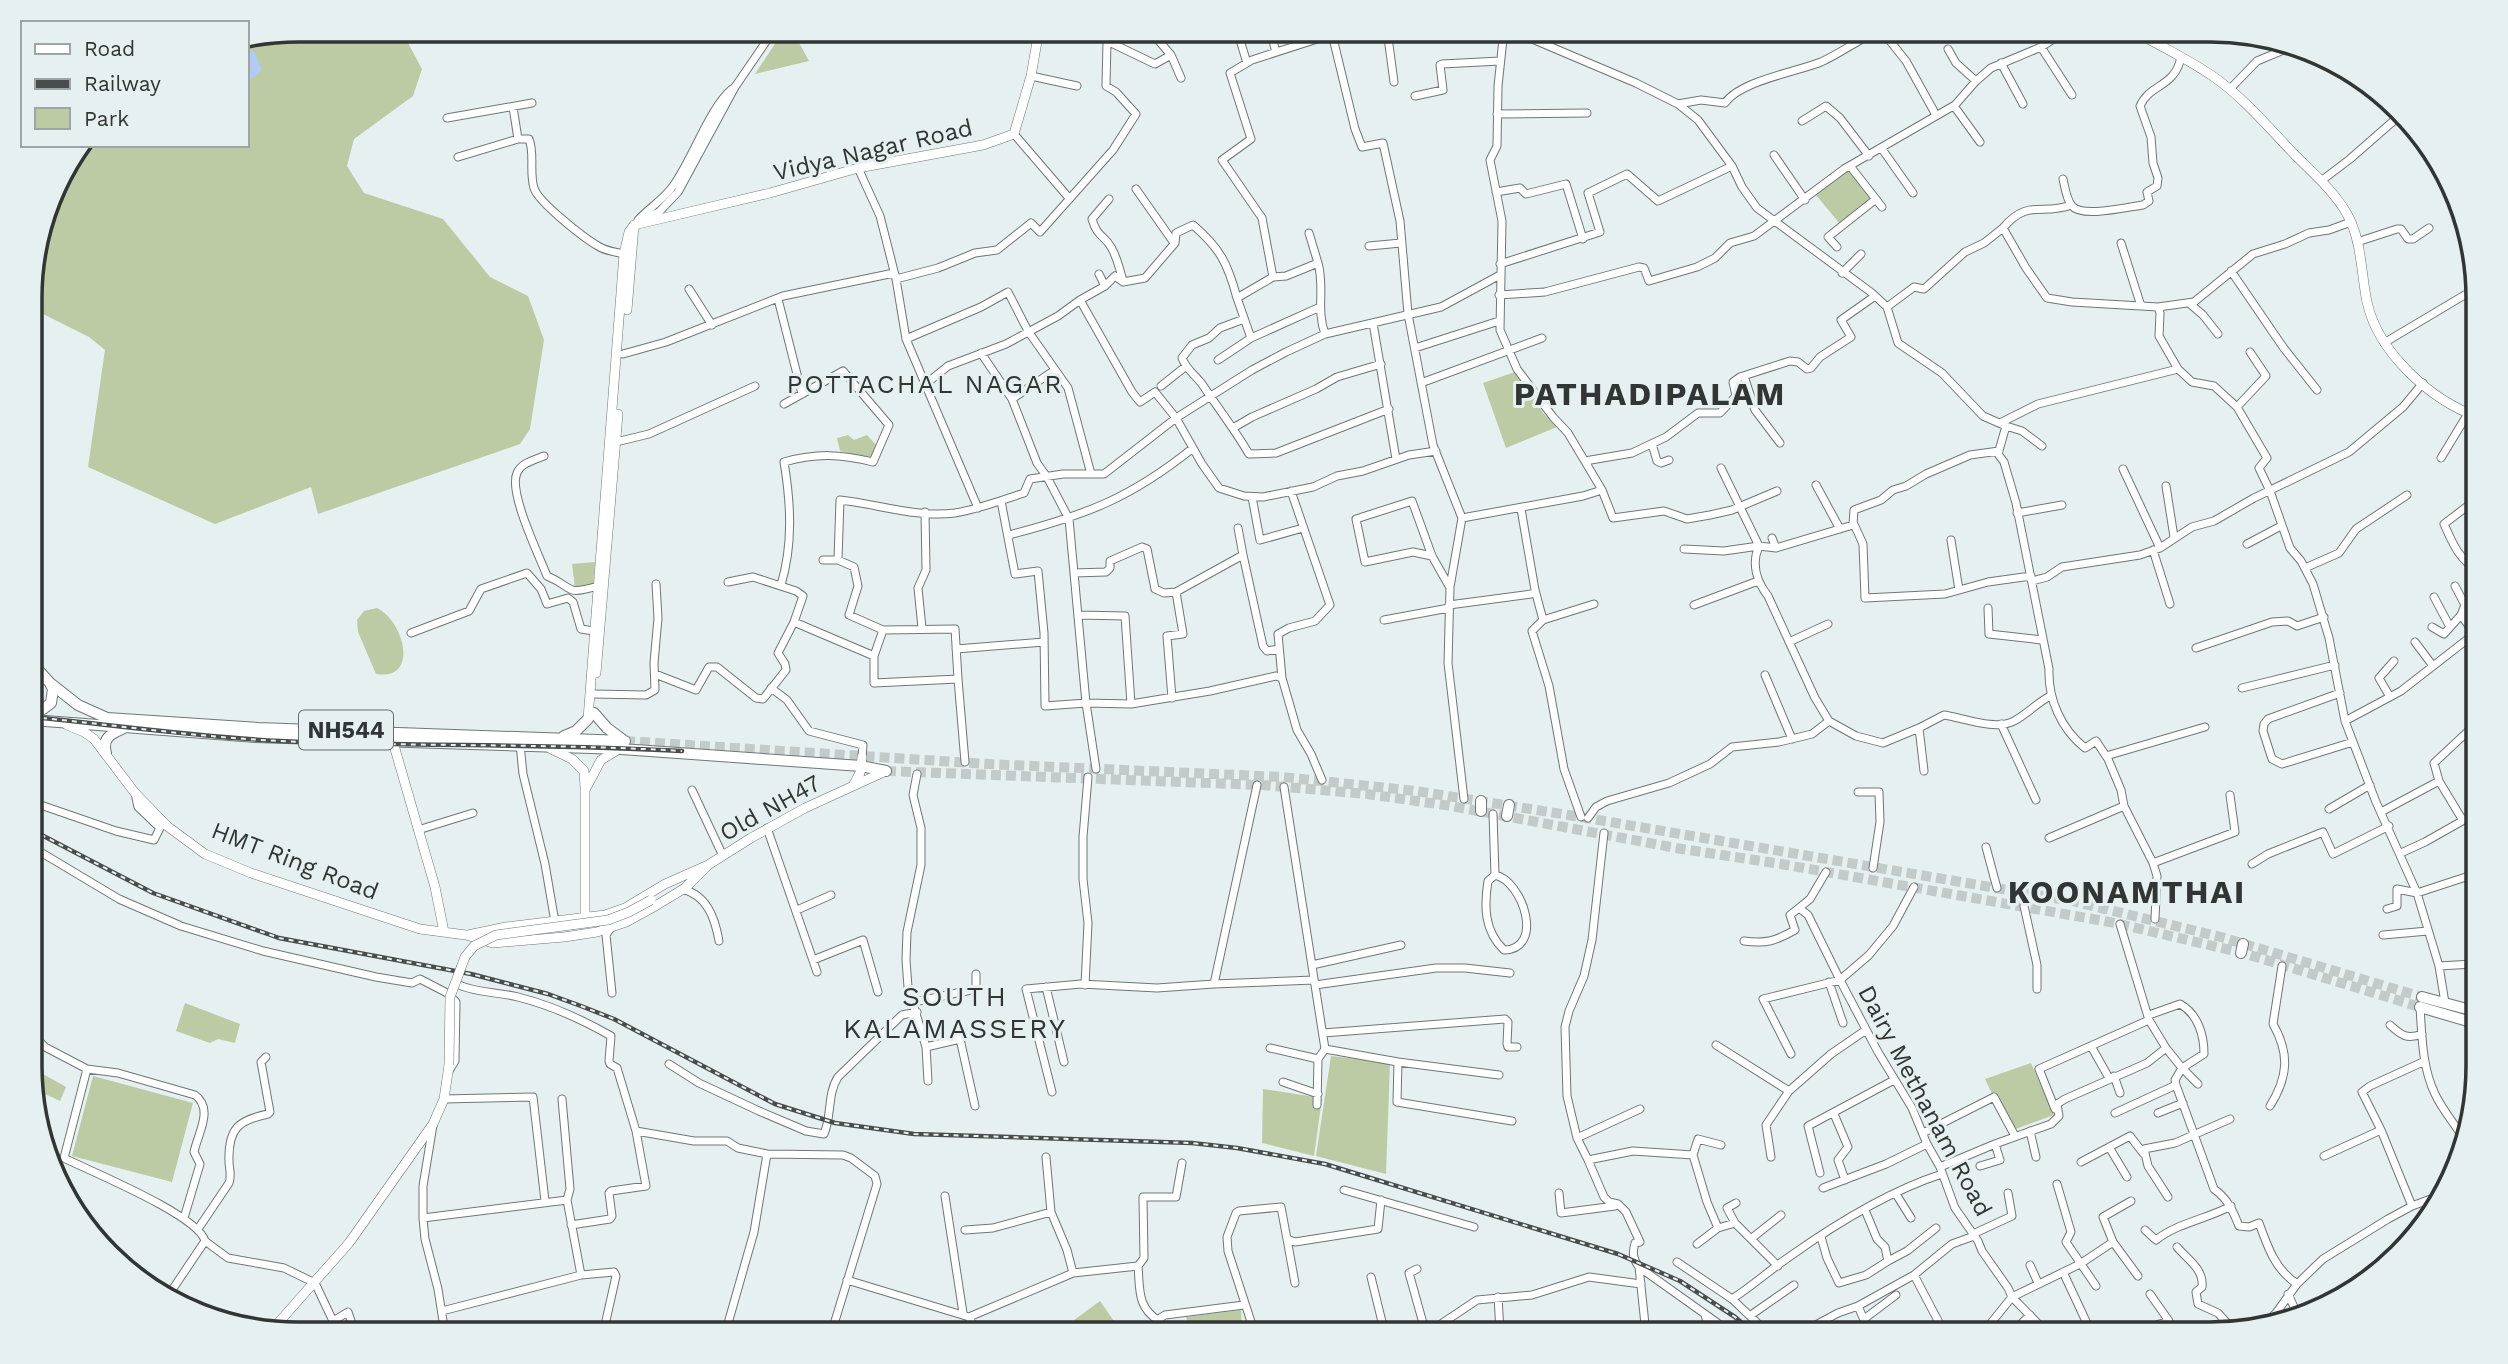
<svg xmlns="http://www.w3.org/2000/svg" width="2508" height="1364" viewBox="0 0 2508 1364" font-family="'Work Sans',sans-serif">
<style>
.green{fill:#bccba3}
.water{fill:#b3caf6}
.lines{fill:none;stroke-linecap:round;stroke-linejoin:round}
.highway-tunnel{stroke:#c2cbca;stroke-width:10;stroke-dasharray:10 5;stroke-linecap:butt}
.minor-casing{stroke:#6e7777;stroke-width:9}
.major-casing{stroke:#6e7777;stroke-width:10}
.highway-casing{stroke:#6e7777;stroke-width:12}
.minor{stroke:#fff;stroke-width:7}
.major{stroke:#fff;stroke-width:9}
.highway{stroke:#fff;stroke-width:10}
.rail-casing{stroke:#484d4c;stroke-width:4.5}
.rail{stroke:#e6f0f0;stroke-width:2;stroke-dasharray:5;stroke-linecap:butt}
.major-bridge-casing{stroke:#6e7777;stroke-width:10;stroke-linecap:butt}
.major-bridge{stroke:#fff;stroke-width:9}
.labels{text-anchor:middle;stroke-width:6;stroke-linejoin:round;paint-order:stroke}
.shield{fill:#e6f0f0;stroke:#676d6c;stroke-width:2}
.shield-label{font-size:23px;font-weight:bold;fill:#313534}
.street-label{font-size:24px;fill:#313534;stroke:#e6f0f0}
.neighbourhood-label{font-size:26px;letter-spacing:2px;fill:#313534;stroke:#e6f0f0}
.quarter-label{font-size:28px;letter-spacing:2px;fill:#313534;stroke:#e6f0f0}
.district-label{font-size:32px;font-weight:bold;letter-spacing:2px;fill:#313534;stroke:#e6f0f0}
.rim{fill:none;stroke:#313534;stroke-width:3.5}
</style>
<rect width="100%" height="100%" fill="#e6f0f0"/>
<path class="green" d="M298,30H401L422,69L413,96L354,139L347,166L364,193L443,219L490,277L528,296L544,340L530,429L520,444L318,514L311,487L215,524L88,467L105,350L89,337L37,311L32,299V263L58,179L83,145H247V40Z
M784,30H792L809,61L755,74Z
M1850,168L1873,198L1840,224L1816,195Z
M1515,372L1544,414L1557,427L1506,448L1483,383Z
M848,435L854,440L867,435L876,445L872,459L840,451L837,438Z
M595,562L593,585L575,588L572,564Z
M377,608C404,621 420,681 376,674L358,632L357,620L364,611Z
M185,1003L240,1024L235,1043L218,1039L210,1043L176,1031Z
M1331,1056L1390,1063L1386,1174L1316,1156Z
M2031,1063L2054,1115L2010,1131L1985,1079Z
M43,1074L66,1087L60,1101L45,1094L41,1098L36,1095Z
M93,1076L193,1103L172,1182L72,1156Z
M1263,1089L1322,1098L1314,1156L1262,1143Z
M1100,1301L1123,1334H1055Z
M1241,1310L1242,1334H1191L1186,1317Z"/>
<path class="water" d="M247,48L255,53L262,70L249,81H247Z"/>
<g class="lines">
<path class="highway-tunnel" d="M625,741L988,764L1283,777L1416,791L1581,817L2072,901L2221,937L2422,997
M886,771L1262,785L1367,794L1451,806L1676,848L1781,864L2115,923L2243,953L2420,1007"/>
<g class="minor-casing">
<path id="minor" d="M1107,30V41L1155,64L1171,55
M1237,30L1247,63
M1270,30L1276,52
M1387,30L1394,82
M1511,30L1636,83L1678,104L1701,100L1725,103C1740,81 1796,72 1821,62C1841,53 1859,39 1880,30
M1887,30L1890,41L1906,61L1936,115
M1153,34L1171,55L1181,78
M1332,34L1355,129L1362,147L1383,143L1400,221L1408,314L1433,445L1462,518L1450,587L1448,663L1464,799
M2041,47L2072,95
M1948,49L1956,63L1976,81
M2001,63L2023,104
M1031,76L1077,86
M2230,89L2257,61L2291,47
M1415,96L1443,90L1440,65L1442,64L1500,61
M1678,104L1698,120L1732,166L1742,187L1757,208L1872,293L1887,307L1898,343L1942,373L1983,416L2006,426
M1954,106L1980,142
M513,107L518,139
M1497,114L1587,113
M447,118L532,103
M1802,121L1826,106L1840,118L1869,156
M1014,134L1069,198
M1882,149L1913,193
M1774,155L1805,200
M458,157L518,139H529C535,154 529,172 534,188C538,202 584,238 598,246C605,251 616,252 624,254
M1850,166L1882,207
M858,168L880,216L896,279L906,339L978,508
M2063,179C2065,187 2066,199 2072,206C2082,218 2127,207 2143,205L2149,201L2147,192L2157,186L2158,178L2153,163L2151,137L2140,106C2150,83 2175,88 2181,57
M2321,181L2350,159L2398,117
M1136,189L1174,243
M1496,192L1520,188L1526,194L1566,184L1583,239
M1109,199L1092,219C1097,237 1104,235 1111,247C1117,257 1120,270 1123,281
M638,220C649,208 663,200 673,186C692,160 710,107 732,89
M643,220L659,212L678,192L735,87L774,30
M2003,228C2028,198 2042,216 2071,205
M1309,233L1318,263
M2357,242L2397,229H2401L2408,239H2413L2429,228
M2121,243L2141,306
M1369,246L1401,243
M1837,247L1828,237L1876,199
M1500,264L1600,232L1588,193L1627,174L1658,201L1732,166
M2231,271L2283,347L2317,390
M1842,273L1861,254
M1099,274L1105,286
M1273,277L1262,218L1222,160L1251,139L1230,73L1252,60L1345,30
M896,279L938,268L975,253L997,250L1031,223L1040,232L1113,150L1136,114L1116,92L1106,86L1107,41
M689,289L712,325
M1499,295L1545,292L1639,267L1644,268L1649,281L1697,267L1715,258L1730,243L1754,236L1844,169L1955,105L1976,81L1991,68L2041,47L2057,37L2062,30
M778,299L802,394
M1080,300L1105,286L1115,276L1123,282L1145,278L1175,243L1176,233L1193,225C1220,248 1228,264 1237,298
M2189,303L2203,315L2218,334
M1887,307L1914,287L1924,289L1965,252L1984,243L2003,228L2026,268L2047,298L2072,302L2158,307L2194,302L2253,254L2285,244L2309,233L2329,230L2351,222
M2158,307L2160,313L2159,336L2178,369L2192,382L2214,386L2237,407L2267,458L2259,468L2270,491L2290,548L2301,561L2313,584L2329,638L2345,721L2376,802L2417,893L2439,966L2445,1003
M1244,319L1220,328L1209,338L1192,345L1182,358C1186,369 1195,375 1202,384C1218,408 1235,430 1249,454L1276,453L1389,409
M1373,323L1396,459
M1251,338L1237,298L1273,277L1286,276L1318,263C1325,287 1316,310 1325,334
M906,339L981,307L1008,292L1028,331L1068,388L1091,474
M2384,343L2478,287
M1415,348L1499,321
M981,353L1012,399L1037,463L1047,477L1069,519L1086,703L1096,769
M623,354L666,342L783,296L894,273
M1218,360L1251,338L1320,307
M1744,376L1755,410L1780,443
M927,383L948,366L1006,344L1058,316L1080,300L1132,392L1140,402L1155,392L1176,418L1202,464L1219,488L1244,496L1263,497L1313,487L1337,476L1363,471L1409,455L1436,451
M1421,383L1542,338
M1161,386L1185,367
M1012,399L1055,370
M2237,407L2266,376L2250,352
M2000,423L2038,404L2178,369
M1233,428L1252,417L1316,389L1337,377L1381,364
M616,442L649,434L755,386
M1652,444L1657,461L1661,463L1669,460
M2042,446L2022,431L2006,426L1998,454L2004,462L2016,503L2049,669C2048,699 2061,729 2085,748L2096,741L2108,759L2121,790L2124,806L2153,863L2157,876L2155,919
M544,456C534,460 521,463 517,473C508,492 539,555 547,576C576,588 563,596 598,586
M2441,458L2478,397
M1585,461L1632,453L1666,437L1698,413H1720L1736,396L1733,382L1740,377L1790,361L1798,362L1807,369L1811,368L1820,357L1851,337L1841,320L1875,296
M2123,469L2160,548
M1816,485L1840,529
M2166,486L2174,537
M1602,490L1613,518L1664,511L1687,519L1710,515L1732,510L1777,491
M1252,497L1260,540L1303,528
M2478,498L2444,524C2452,542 2459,560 2478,570
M1001,501L1015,574L1038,571L1044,633L1045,706L1086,703L1131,704L1210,691L1276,676L1282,678L1297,730L1311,754L1322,780
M1521,509L1535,590L1543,620L1532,631L1549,686L1564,769L1581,817
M2017,513L2062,505
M1462,518L1583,496L1602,490L1568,433L1553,417L1517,369L1500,330L1502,221L1490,160L1497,146L1498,86L1504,30
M1853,522L1863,544L1865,598L1945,594L1988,582L2031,576
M1238,528L1243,555
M1009,535C1086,515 1131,498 1193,448
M1772,538L1776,548L1759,546C1751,564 1757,582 1768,596L1815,698L1829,721L1856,736L1883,743L1919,728L1944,715C1964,718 1995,731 2014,721C2027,714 2037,703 2050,696
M1951,540L1959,590
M2247,544L2281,526
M1776,548L1853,525L1854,510L1881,500L1893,490L1906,486L1926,474L1970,455L1999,451
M1684,549L1724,551L1759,546L1721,468
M2153,550L2170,604
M1432,556L1413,552L1365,562L1356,519L1412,501L1432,556L1449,586
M823,560H838L854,567L858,586L849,615L883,630
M838,560L840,500C878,504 916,518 955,513C979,509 1002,500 1024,493L1030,479L1063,474H1104L1176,418L1252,370L1286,352L1325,334L1441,307L1500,275
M2305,568L2339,553L2356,529L2407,495
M1074,573L1106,572L1110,568V561L1142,547L1147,549L1155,589L1164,593L1176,592L1243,555L1263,646L1267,651L1279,649
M2032,581L2047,577L2062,567L2140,555L2160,548L2192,527L2214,521L2254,498L2349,452L2403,407L2423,383
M781,585C793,545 791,504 784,462C817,453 840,454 873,462L889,425L843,371L784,404
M2455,586L2465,605L2461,615L2474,633
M2434,597L2450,627
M1449,605L1531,594
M1694,605L1758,581
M1988,608L1989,634L2042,640
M1079,615L1125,616L1131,704
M1384,620L1449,608
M1543,620L1594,604
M794,622L874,656V683L958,679L965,762
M2432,627L2444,634L2461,615
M922,628L918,588L926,570L925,512
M411,633L469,611L481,589L527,573L541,589L547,604L568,598L573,602L581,629L594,631
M1789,642L1828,624
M2415,642L2433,666
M2196,648L2272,622L2288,621L2297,626L2324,617
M956,649L1044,642
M874,656L883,630L955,629L958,679
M655,674L696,690L709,667H717L756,698L763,699L786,670L785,664L778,653L794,622L803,596L796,591L753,577L728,582
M1765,675L1792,739
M1282,678L1278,634L1289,628L1315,621L1330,605L1291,491
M771,688L787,700L809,731L863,745L862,757
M2242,688L2335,665
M2340,693L2268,719L2264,724L2263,731L2272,759L2282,764L2353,742
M594,694L646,695L655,690L654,663L658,618L656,584
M2390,697L2379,678L2394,661
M1172,698L1167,636L1183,634L1176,592
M2345,721L2401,691L2478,631
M2001,724L2036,800
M1919,728L1924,771
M520,744L523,774L545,864L555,922
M2106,756L2205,727
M917,774L913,795L921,828V865L907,932L906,960L908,987L926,1047L960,1039L975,1106
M2439,781L2462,819
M1284,787L1325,1049L1398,1062L1397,1102L1512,1121
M692,790L723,856
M1858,792H1879L1880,822L1873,868
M32,802L116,831L154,840L160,828L138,807L135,793
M2329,809L2370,785
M2381,812L2439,781L2434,763L2478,722
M1493,814L1495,875L1488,881C1484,906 1484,931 1504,950C1545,949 1523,881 1495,875
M1588,818L1596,807L1607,801L1669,783L1710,764L1732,747L1779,742L1812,734L1829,721
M767,828L817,972
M418,830L473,813
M1604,833L1592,940L1584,976L1569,1011L1565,1027L1567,1096L1577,1138L1588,1160L1633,1151L1693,1155L1707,1202L1718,1228L1735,1223L1778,1266
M2049,838L2124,806
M32,847L119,899L181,926L263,951L376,977L412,983L420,979L447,993L456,1002L455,1061L449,1071
M1986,847L1997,888
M2401,853L2425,842L2478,812
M2153,863L2235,832L2230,795
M2252,864L2268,854L2323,832L2333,854L2389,826
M1914,887L1893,926L1869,955L1840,980L1878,1052L1912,1108L1927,1144L1940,1167L1955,1208L1978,1241L1982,1251L2008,1288L2012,1297L2048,1334
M682,889C707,895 715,918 719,941
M2024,906L2037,965V989
M2387,909L2397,906V889L2417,893L2478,873
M797,910L831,895
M2120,924L2149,1020L2166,1048L2182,1068L2175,1080L2176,1085L2214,1189C2228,1199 2233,1211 2239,1226L2249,1227L2259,1223C2268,1248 2275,1269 2297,1284
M612,926L606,935L612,993
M2383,935L2428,931
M1744,941C1767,944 1775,941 1795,930L1790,915L1799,908
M813,960L863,940L878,992
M1312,965L1401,945
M2439,966L2473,964
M1829,982L1843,1023
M1214,984L1314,980
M459,985C477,993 499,992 518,997C550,1005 583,1020 611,1036L609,1061L610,1064L617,1068L636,1131L646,1186L611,1191L609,1193L612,1216L610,1219L571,1225
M1085,985L1088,923L1083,879V837L1088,777
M1315,985L1436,968H1465L1510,973
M1046,987L1064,1062
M914,1002L976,989V974
M2420,1007C2422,1036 2422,1067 2435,1094C2442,1109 2453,1122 2462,1136
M2149,1015L2180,1004C2198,1014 2204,1035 2204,1054L2182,1068L2198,1084
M2390,1025C2401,1035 2407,1040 2422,1034
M1323,1033L1505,1019L1508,1022L1507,1044L1508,1047H1517
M32,1034L45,1047L87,1069L118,1073L195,1095C214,1109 198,1133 194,1152L200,1164L184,1218
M1716,1045L1789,1091
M2091,1046L2109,1078
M926,1047L928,1081
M1270,1048L1318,1059
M1791,1054L1763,999L1840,980L1808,915L1799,908L1810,899L1826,872
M1398,1062L1499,1075
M669,1064L699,1083L759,1111L806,1131L824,1134C832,1116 827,1094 838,1077L902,1015L917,1012
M87,1069L64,1158C92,1172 198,1215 205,1241L166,1299
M2114,1076L2120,1093
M1283,1082L1318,1094
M1052,1092L1026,989L1081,984L1157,988L1214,984L1257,785
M444,1099L533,1097L545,1201
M562,1099L570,1189L567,1200
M1317,1105L1318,1059L1325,1049
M2270,1106C2288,1077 2290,1054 2273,1024L2282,966
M2055,1109L2039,1069L2149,1020
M2115,1113L2176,1085
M2158,1113L2183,1103
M1834,1114L1848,1147L1838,1160L1845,1180
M433,1125L423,1186V1218L425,1239L438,1289L445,1334
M636,1131L694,1141H727L738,1148L767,1154L843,1155L851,1158L875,1176L877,1184L831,1334
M2030,1131L2036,1157
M1923,1133L1994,1097L2015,1136
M1577,1138L1640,1109
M2109,1147L2127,1177
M1693,1155L1698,1139L1721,1145
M2324,1156L2381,1130
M1046,1157L1051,1212L1067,1250L1073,1273
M1771,1157L1766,1125L1789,1091L1831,1054L1866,1030
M1588,1160L1604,1197L1609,1202L1618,1204L1626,1212L1640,1242L1635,1243C1632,1253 1633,1259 1639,1267L1733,1334
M2081,1162L2130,1136L2143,1153
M1980,1166L2000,1160L1995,1144
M1940,1167L1995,1144L2051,1124L2059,1116L2057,1104L2065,1099L2147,1063L2166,1048
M1820,1173L1808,1126L1894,1080
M2057,1184L2071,1232L2066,1242L2096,1286
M1823,1188L1886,1164L1927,1144
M1344,1190L1474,1227
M1559,1193L1561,1213L1615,1206
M1896,1194L1911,1218
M945,1196L963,1313
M2168,1197L2148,1166L2144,1149L2175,1143L2230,1119
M2131,1201L2103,1217L2113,1242L2138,1276
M2412,1206L2381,1130L2362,1092L2370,1086L2425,1061
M1865,1210L1877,1239L1885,1247L1888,1261L1907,1251L1936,1228
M423,1218L567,1200L581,1275L442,1311
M1735,1223L1727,1208L1736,1203
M198,1229L229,1183C232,1175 229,1169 229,1161C228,1128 239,1120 268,1114L270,1112L261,1062L266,1057
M965,1230L993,1228L1051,1212
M2145,1230L2156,1240C2177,1223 2207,1219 2231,1206
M1973,1234L2012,1216L2008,1193
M1821,1237L1827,1258L1839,1283L1866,1275L1888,1261
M1752,1238L1781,1215
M1287,1239L1295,1283
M205,1241L228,1258L284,1268L315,1283L333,1321L348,1312L352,1324L359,1334
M1697,1244L1718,1228
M2177,1247C2188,1260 2204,1269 2202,1287L2196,1292L2198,1304L2218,1313L2228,1324L2241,1326L2243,1330
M1677,1262L1732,1299L1769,1334
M2030,1265L2038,1283
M1138,1266C1140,1290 1137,1307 1159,1321
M1639,1267L1646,1334
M1417,1269L1409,1273L1426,1334
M2063,1272L2091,1332
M581,1275L614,1272L616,1276L603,1334
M1914,1275L1945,1334
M1371,1277L1385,1334
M847,1280L969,1317L1073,1273L1138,1266L1144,1258L1143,1197H1176L1182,1163
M2150,1294L2169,1321L2153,1326L2157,1334
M2288,1294L2299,1318
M1732,1299C1752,1286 1770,1270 1789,1257C1834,1225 1889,1191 1942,1174
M1858,1306L1870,1334
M1751,1315L1794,1285
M969,1317L977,1334
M1864,1319L1896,1295
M1991,1323L2012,1297L2080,1264L2113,1242
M2261,1327L2276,1313L2297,1284L2323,1259L2388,1219L2412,1206L2444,1194
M1920,1329L1922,1334
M981,1331L997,1334
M725,1334L754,1232L767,1154
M1161,1334L1160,1318L1165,1315L1244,1305
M1255,1334L1228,1251L1227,1237L1236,1213L1239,1211L1281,1207L1287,1239L1295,1242L1378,1229L1381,1200
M1426,1334L1477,1300L1532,1295L1589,1277L1641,1284
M1493,1334L1500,1331L1498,1297
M1702,1334L1709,1329L1705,1315
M1799,1334L1838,1313L1858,1306L1914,1275L1952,1244L1974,1236
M2011,1334L2030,1315"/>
</g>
<g class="major-casing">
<path id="major" d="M2131,30C2159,45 2188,59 2214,77C2245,99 2269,128 2295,155C2313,173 2334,191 2347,214C2362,240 2361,274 2367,302C2378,352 2430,400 2478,417
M634,225L770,193L858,168L983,145L1014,134L1031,76L1039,30
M627,310L634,226
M596,673L618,414
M588,719L624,254L629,232L634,225
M67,725L84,732L94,739L135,793L167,826L205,854L251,873L420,929L466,935L493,943L564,937L597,932L626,922L657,905L685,888L708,865
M393,742L435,887L444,932
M551,749L572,759L584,771L585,787
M854,784L860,773L862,757
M585,923V790L601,760L619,749
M468,935L506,927L605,915L625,908L665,884L708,865L751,838L805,808L886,771
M271,1331L349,1243L433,1124L444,1099L449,1065"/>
</g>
<g class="highway-casing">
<path id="highway" d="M32,663L50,683L78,705L107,718L258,728L625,741
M32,710L43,709L51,703L53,689L50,683
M594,713L607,728L622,739
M32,720L256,737L621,749L861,766L886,771
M564,736L576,731L588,719
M106,753C102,739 110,734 122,729
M1481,811V801
M1507,816L1509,805
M2241,953L2243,944
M2422,997L2478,1012
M2420,1007L2478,1024"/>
</g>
<use href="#minor" class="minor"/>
<use href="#major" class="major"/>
<use href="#highway" class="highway"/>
<g class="rail-casing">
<path id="rail" d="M32,717C115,725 197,737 280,741C414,747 548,743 682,751
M32,830L153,893L279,938L471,974L548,994L581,1006L614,1019L775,1104L835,1123L914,1134L1192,1143L1237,1148L1325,1164L1618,1254L1680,1281L1735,1317L1755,1334"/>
</g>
<use href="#rail" class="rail"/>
<g class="major-bridge-casing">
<path id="major-bridge" d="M449,1065L450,997L465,957L474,946L496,935L608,920L629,912L651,900"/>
</g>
<use href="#major-bridge" class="major-bridge"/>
</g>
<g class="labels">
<rect class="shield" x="299" y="710.5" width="94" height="39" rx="5"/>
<g class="shield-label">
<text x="346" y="738">NH544</text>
</g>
<g class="street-label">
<text transform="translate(873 150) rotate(-13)" y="8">Vidya Nagar Road</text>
<text transform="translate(770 808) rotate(-29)" y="8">Old NH47</text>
<text transform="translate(295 861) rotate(21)" y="8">HMT Ring Road</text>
<text transform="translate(1925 1101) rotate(62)" y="8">Dairy Methanam Road</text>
</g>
<g class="neighbourhood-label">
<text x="925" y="393">POTTACHAL NAGAR</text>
</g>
<g class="quarter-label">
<text x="955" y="1006">SOUTH<tspan x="955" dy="32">KALAMASSERY</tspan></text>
</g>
<g class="district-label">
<text x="1650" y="405">PATHADIPALAM</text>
<text x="2127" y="903">KOONAMTHAI</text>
</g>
</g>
<path d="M0 0H2508V1364H0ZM298 42H2210A256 256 0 0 1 2466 298V1066A256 256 0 0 1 2210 1322H298A256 256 0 0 1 42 1066V298A256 256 0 0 1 298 42Z" fill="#e6f0f0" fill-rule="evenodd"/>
<path class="rim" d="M298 42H2210A256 256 0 0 1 2466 298V1066A256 256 0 0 1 2210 1322H298A256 256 0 0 1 42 1066V298A256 256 0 0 1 298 42Z"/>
<rect x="21" y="21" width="228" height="126" fill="#e6f0f0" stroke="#9ea5a5" stroke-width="2"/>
<rect x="35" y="44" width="35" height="10" fill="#ffffff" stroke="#9ea5a5" stroke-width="2"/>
<text x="84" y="56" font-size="21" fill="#313534">Road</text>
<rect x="35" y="79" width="35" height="10" fill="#484d4c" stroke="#9ea5a5" stroke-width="2"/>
<text x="84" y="91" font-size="21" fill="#313534">Railway</text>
<rect x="35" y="108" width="35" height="21" fill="#bccba3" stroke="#9ea5a5" stroke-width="2"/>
<text x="84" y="126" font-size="21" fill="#313534">Park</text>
</svg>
